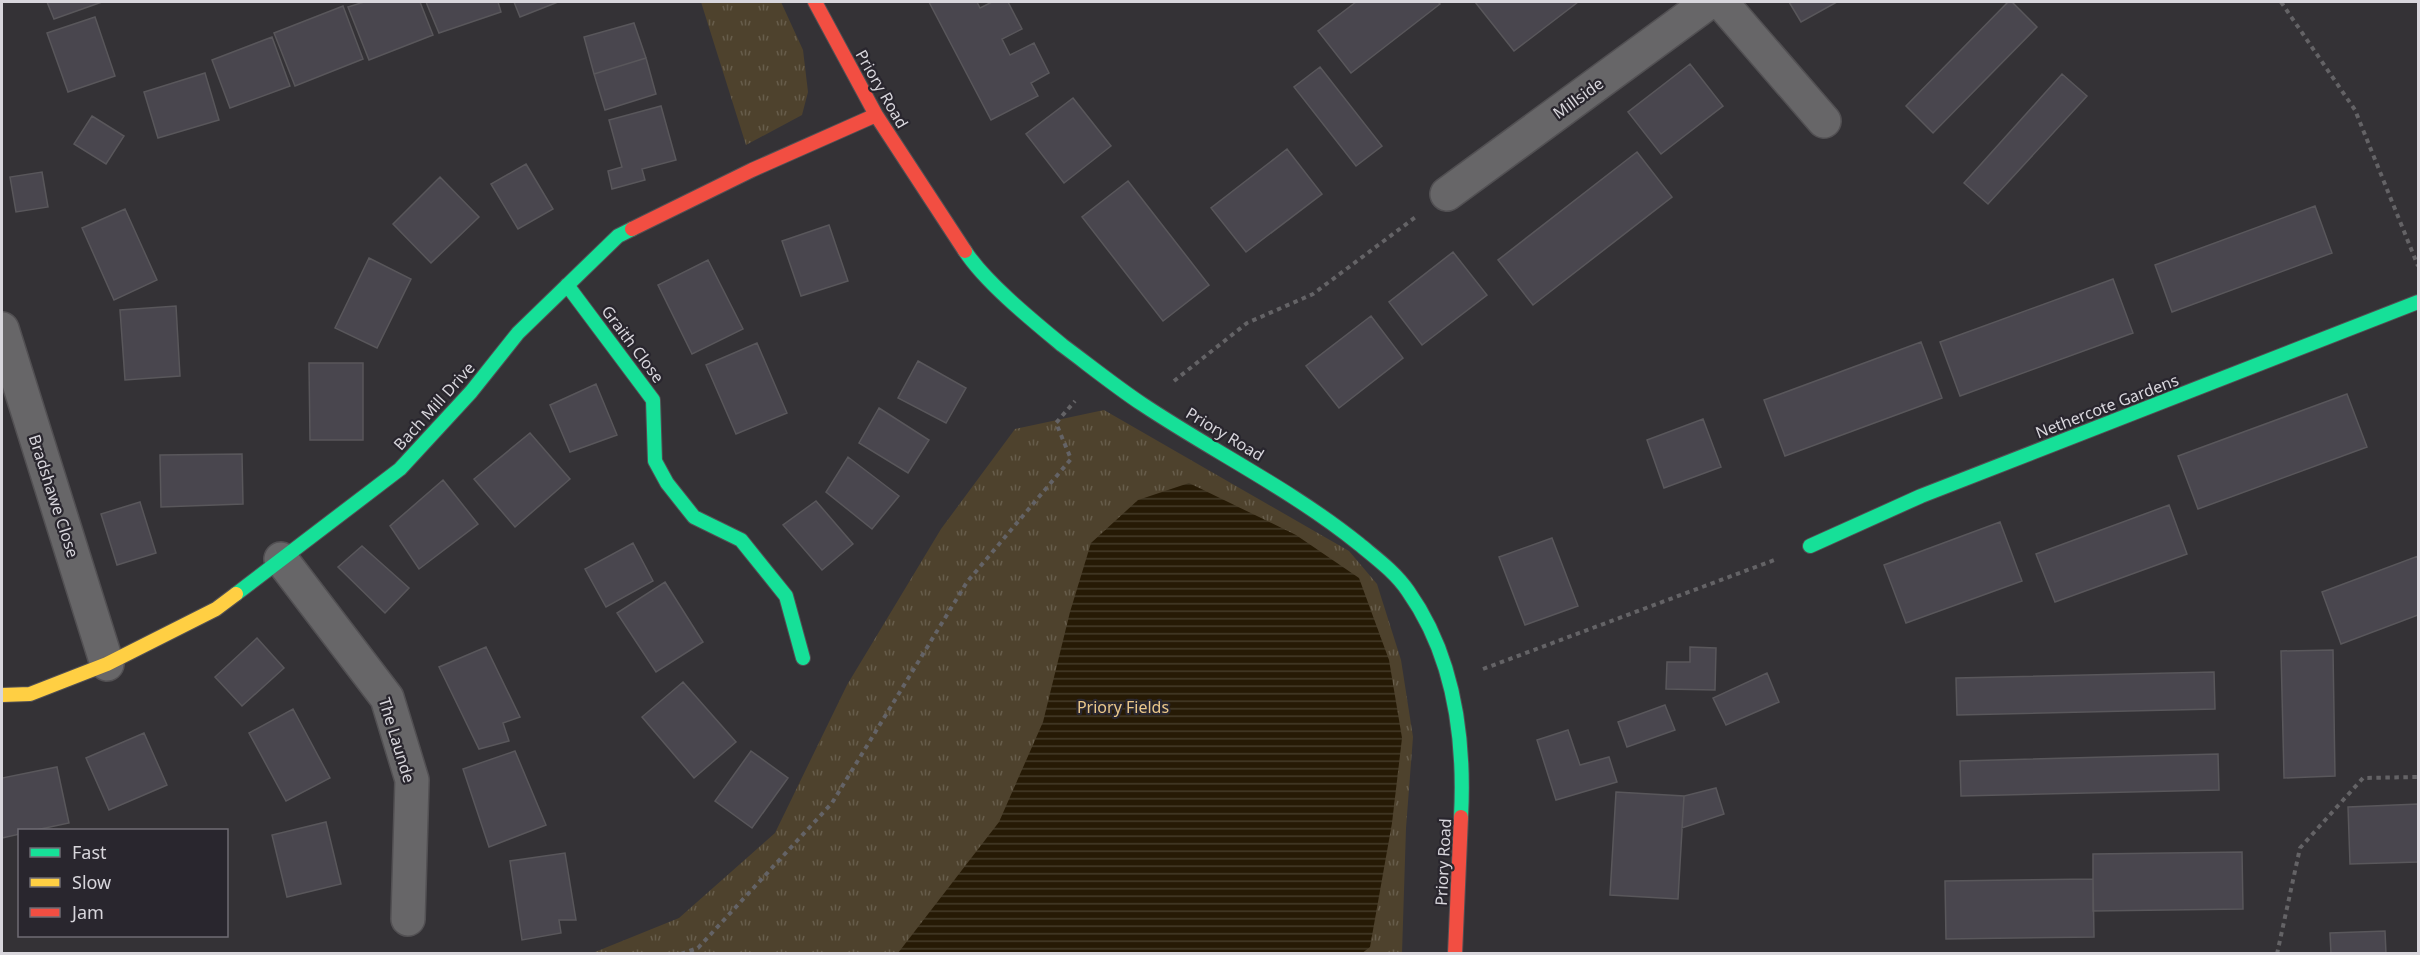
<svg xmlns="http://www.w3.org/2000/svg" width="2420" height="955" viewBox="0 0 2420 955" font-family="'Noto Sans',sans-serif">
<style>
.grass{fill:url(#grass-tufts)}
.water{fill:url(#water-rules)}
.building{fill:#49464e;stroke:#59575b;stroke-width:1.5}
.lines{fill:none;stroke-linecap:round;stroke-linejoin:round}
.street-casing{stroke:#525053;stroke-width:36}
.fast-casing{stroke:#525053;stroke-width:16}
.slow-casing{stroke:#525053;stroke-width:16}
.jam-casing{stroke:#525053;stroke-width:16}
.path{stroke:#646366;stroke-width:4;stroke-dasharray:4.5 4.5;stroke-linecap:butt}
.street{stroke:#676668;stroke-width:33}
.fast{stroke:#16e098;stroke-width:14}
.slow{stroke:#ffcf43;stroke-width:14}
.jam{stroke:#f24e42;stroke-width:14}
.labels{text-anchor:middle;stroke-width:4.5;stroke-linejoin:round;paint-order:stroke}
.street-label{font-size:16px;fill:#d8d6dc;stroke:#29262e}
.park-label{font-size:16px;fill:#eac78a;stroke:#29262e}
</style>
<defs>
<pattern id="grass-tufts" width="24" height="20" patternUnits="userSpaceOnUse" patternTransform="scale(1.5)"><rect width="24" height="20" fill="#4e422d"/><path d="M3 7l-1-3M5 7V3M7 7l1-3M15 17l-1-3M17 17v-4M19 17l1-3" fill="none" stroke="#675d4b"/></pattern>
<pattern id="water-rules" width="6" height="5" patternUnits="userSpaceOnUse" patternTransform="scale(1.5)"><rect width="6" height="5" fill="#261a05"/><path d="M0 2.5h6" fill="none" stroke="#453b29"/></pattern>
</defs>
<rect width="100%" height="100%" fill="#343236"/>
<path class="grass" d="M701,2H781L803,50L808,92L802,115L746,145Z
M1104,410L1349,551L1377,584L1401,660L1413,737L1406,828L1402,953L590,954L679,918L775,833L847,685L941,529L1015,429Z"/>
<path class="water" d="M1189,483L1296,535L1359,578L1389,660L1402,738L1392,823L1370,947L1361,954L898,953L999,822L1043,722L1070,612L1091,543L1138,500Z"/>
<path class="building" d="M47,2H102L54,19Z
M364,2H420L433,35L369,60L348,7Z
M426,2H498L501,12L439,33Z
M514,2H558L520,17Z
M929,2H977L980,8L992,2H1008L1022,29L1002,39L1010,55L1034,43L1049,73L1031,83L1038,96L991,120Z
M1356,2H1438L1440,4L1351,73L1318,31Z
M1475,2H1578L1514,51Z
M1789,2H1837L1801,22Z
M2008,2H2012L2037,27L1933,133L1906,106Z
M343,6L363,59L295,86L274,33Z
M95,17L115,76L68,92L47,33Z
M634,23L646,58L594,74L584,37Z
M272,37L290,86L230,108L212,60Z
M646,58L656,94L605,110L594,74Z
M1690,64L1723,106L1661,154L1628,112Z
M1320,67L1382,146L1356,166L1294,87Z
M205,73L219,120L158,138L144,92Z
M2062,74L2087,96L1988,204L1964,183Z
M1073,98L1111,146L1064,183L1026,134Z
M661,106L676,160L642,169L645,180L612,189L608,171L622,167L609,120Z
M92,116L124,136L106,164L74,144Z
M1287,149L1322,194L1246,252L1211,208Z
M1637,152L1672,197L1533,305L1498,260Z
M526,164L553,209L518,229L491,184Z
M42,172L48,207L16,212L10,177Z
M440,177L479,217L431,263L393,224Z
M1128,181L1209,285L1163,321L1082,217Z
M2315,206L2332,253L2172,312L2155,265Z
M125,209L157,280L114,300L82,228Z
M829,225L848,281L801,296L782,241Z
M1453,252L1487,295L1422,345L1389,302Z
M369,258L411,279L377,348L335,328Z
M708,260L743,329L692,354L658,285Z
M2113,279L2133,333L1960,396L1940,342Z
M176,306L180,376L125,380L120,310Z
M1371,316L1403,358L1339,408L1306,366Z
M1921,342L1942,398L1785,456L1764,400Z
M757,343L787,413L736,434L706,365Z
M918,361L966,388L946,423L898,398Z
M309,363H363V440H310Z
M596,384L617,435L570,452L550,405Z
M2347,394L2367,447L2198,509L2178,456Z
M879,408L929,440L908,473L859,443Z
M1703,419L1721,467L1664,488L1647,440Z
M530,433L570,479L515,527L474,479Z
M242,454L243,504L161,507L160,455Z
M848,457L899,496L872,529L826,492Z
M443,480L478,524L419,569L390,526Z
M816,501L853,544L822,570L783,525Z
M140,502L156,553L117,565L101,514Z
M2169,505L2187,554L2055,602L2036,554Z
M2000,522L2022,581L1906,623L1884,565Z
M1552,538L1578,606L1525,625L1499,557Z
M633,543L653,581L606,607L585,569Z
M362,546L409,588L385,613L338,567Z
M2418,556V615L2341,644L2322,592Z
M665,582L703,642L656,672L617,613Z
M257,638L284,668L242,706L215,677Z
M486,647L520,717L503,723L509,741L479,749L439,667Z
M1690,647L1716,648L1715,690L1666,689L1667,662H1690Z
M2333,650L2335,776L2284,778L2281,651Z
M2214,672L2215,709L1957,715L1956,678Z
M1767,673L1779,702L1726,725L1713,698Z
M683,682L736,742L694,778L642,717Z
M1665,705L1675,730L1627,747L1618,722Z
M293,709L330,778L286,801L249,733Z
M1568,730L1580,765L1609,757L1617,782L1556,800L1537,740Z
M144,733L167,785L109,810L86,758Z
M515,751L546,825L489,847L463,769Z
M751,751L788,778L752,828L715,801Z
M2218,754L2219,790L1961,796L1960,761Z
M57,767L69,823L36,830H20V834L2,838V778Z
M1716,788L1724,814L1682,828L1684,796Z
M1616,792L1684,796L1678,899L1610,895Z
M2418,804V862L2350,864L2348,807Z
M326,822L341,884L287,897L272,835Z
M2242,852L2243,909L2093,911V854Z
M565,853L576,920H559L561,933L522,940L510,861Z
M2093,879L2094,937L1946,939L1945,881Z
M2385,931L2386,954H2331L2330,933Z"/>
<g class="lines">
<g class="street-casing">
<path id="street" d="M1721,2L1824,121
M1447,194L1709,2
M2,329L107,664
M281,559L387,698L412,780L408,919"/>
</g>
<g class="fast-casing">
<path id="fast" d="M965,251C985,282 1033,321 1062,345C1089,365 1115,386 1142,404C1214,452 1292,490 1359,544C1377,559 1395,572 1408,591C1454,656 1465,740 1461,817
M567,285L653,400L655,461L667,483L694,517L741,540L786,596L803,658
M1810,546L1921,496L2418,302
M236,594L400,469L471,392L518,333L618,236L632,229"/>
</g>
<g class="slow-casing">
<path id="slow" d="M2,695L30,694L107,664L216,609L236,594"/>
</g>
<g class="jam-casing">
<path id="jam" d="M815,2L876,115L965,251
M632,229L752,170L876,115
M1455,954L1461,817"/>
</g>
<path class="path" d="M2281,2L2355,110L2418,266
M1174,381L1247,323L1313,294L1417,216
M1483,669L1777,559
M681,954L698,948L832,803L967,582L1071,459L1056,423L1075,401
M2277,954L2300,848L2363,778L2418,777"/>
<use href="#street" class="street"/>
<use href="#fast" class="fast"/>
<use href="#slow" class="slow"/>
<use href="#jam" class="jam"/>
</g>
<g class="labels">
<g class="street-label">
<text transform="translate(882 89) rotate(60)" y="6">Priory Road</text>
<text transform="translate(1578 98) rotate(-36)" y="6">Millside</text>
<text transform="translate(633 344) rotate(53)" y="6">Graith Close</text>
<text transform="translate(434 406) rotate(-48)" y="6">Bach Mill Drive</text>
<text transform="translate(2107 406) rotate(-21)" y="6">Nethercote Gardens</text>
<text transform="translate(1225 434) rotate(31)" y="6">Priory Road</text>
<text transform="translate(54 496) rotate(72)" y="6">Bradshawe Close</text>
<text transform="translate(397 740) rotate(73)" y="6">The Launde</text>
<text transform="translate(1443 862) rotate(-87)" y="6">Priory Road</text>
</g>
<g class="park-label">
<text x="1123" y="713">Priory Fields</text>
</g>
</g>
<rect width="2420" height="955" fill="none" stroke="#d8d6dc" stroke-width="6"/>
<rect x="18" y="829" width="210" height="108" fill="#29262e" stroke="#6f6c74" stroke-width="1.5"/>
<rect x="30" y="848" width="30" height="9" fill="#16e098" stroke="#6f6c74" stroke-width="1.5"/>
<text x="72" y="859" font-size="18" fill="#d8d6dc">Fast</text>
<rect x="30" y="878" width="30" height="9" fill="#ffcf43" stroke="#6f6c74" stroke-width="1.5"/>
<text x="72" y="889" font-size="18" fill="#d8d6dc">Slow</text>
<rect x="30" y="908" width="30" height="9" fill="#f24e42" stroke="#6f6c74" stroke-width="1.5"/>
<text x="72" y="919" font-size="18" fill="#d8d6dc">Jam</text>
</svg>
